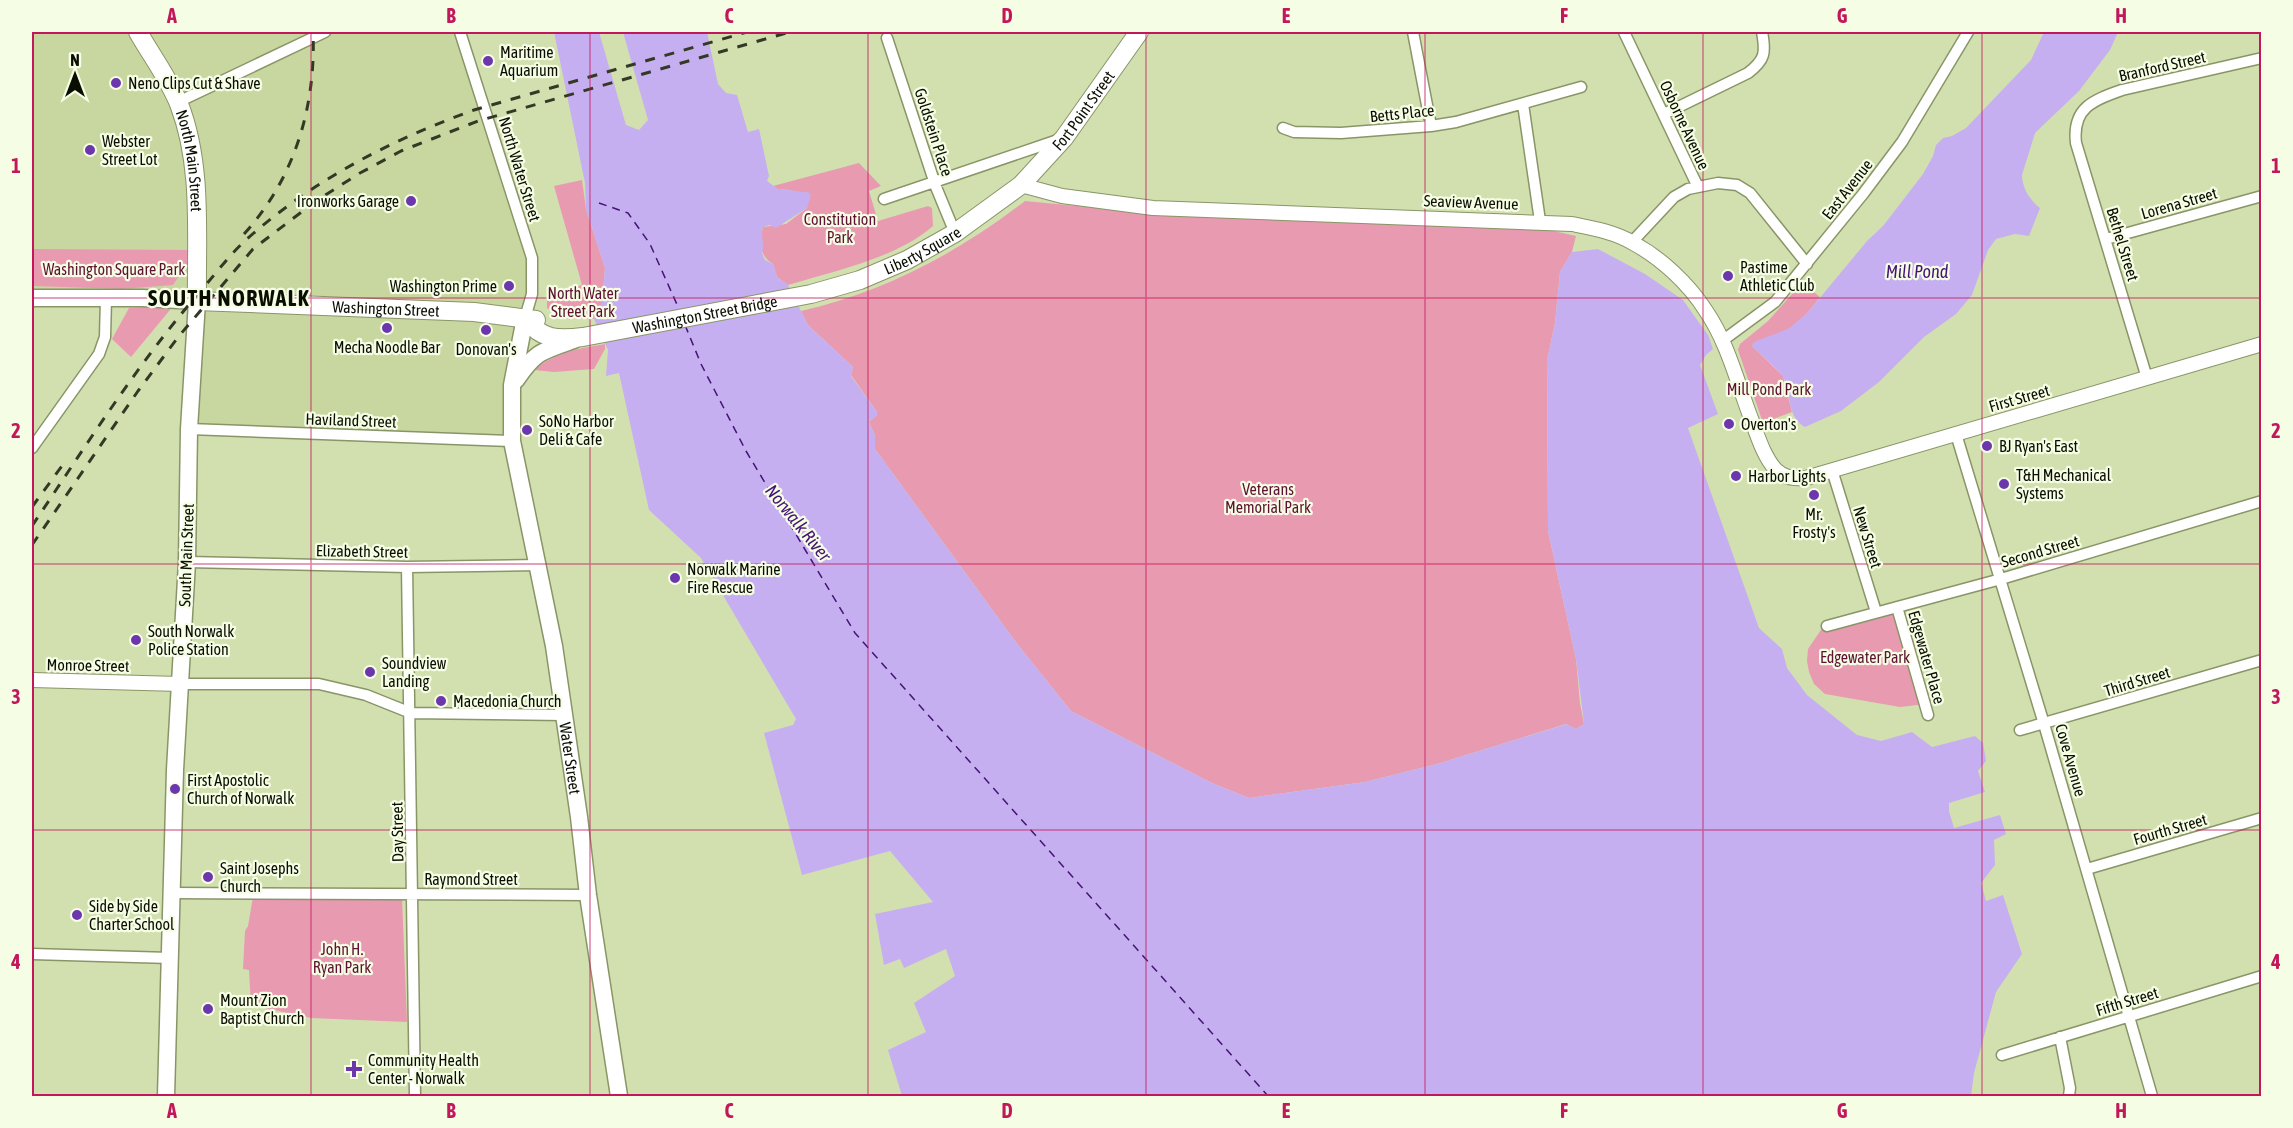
<svg xmlns="http://www.w3.org/2000/svg" width="2293" height="1128" viewBox="0 0 2293 1128" font-family="'Asap Condensed',sans-serif">
<style>
.built{fill:#c8d79f}
.green{fill:#e89ab1}
.water{fill:#c6aff1}
.pier{fill:#d2e0b0}
.lines{fill:none;stroke-linecap:round;stroke-linejoin:round}
.ferry{stroke:#441474;stroke-width:1.5;stroke-dasharray:8 6;stroke-linecap:butt}
.minor-casing{stroke:#899567;stroke-width:13}
.tertiary-casing{stroke:#899567;stroke-width:16}
.secondary-casing{stroke:#899567;stroke-width:19}
.primary-casing{stroke:#899567;stroke-width:20}
.minor{stroke:#fff;stroke-width:10}
.tertiary{stroke:#fff;stroke-width:14}
.secondary{stroke:#fff;stroke-width:16}
.primary{stroke:#fff;stroke-width:18}
.rail{stroke:#333925;stroke-width:3;stroke-dasharray:10 10;stroke-linecap:butt}
.grid{fill:none;stroke:#c2185b;stroke-width:1.5;stroke-opacity:0.55}
.poi-dot{fill:#6c36ac;stroke:#f6fde5;stroke-width:2}
.labels{text-anchor:middle;stroke-width:4.5;stroke-linejoin:round;paint-order:stroke}
.poi-label{font-size:16px;fill:#0a0e01;stroke:#f6fde5;text-anchor:start}
.street-label{font-size:16px;fill:#0a0e01;stroke:#f6fde5}
.park-label{font-size:16px;fill:#5e1132;stroke:#f6fde5}
.water-label{font-size:18px;font-style:italic;fill:#441474;stroke:#f6fde5}
.district-label{font-size:22px;font-weight:bold;letter-spacing:1.5px;fill:#0a0e01;stroke:#f6fde5}
.neatline{fill:none;stroke:#c2185b;stroke-width:2}
.grid-label{font-size:20px;text-anchor:middle;font-weight:bold;fill:#c2185b}
</style>
<rect width="100%" height="100%" fill="#d2e0b0"/>
<path class="built" d="M32,32H460L532,258L512,441L189,429L197,301L32,298Z"/>
<path class="green" d="M859,163L881,186L869,191L878,221L928,206L932,208L933,226C897,258 834,271 788,285L777,277L773,264C759,256 759,241 763,227L786,224L807,208L808,192C797,194 789,188 779,190L773,186Z
M582,180L586,209L605,268L602,303L594,319L564,318L547,308V296L582,285L554,186Z
M1025,201L1181,216L1549,230L1576,236L1572,252L1560,272L1555,323L1547,361L1548,531L1576,659L1580,703L1584,724L1576,729L1566,724L1437,764L1365,782L1249,798L1212,783L1071,711L1018,645L875,449V436L869,422L877,415V412L851,375L853,367L808,325L801,311C884,292 958,253 1025,201Z
M32,249L197,250L173,285L122,289L32,286Z
M1802,283L1820,297C1812,308 1802,320 1790,328C1779,336 1763,336 1752,346L1783,376L1792,412L1763,423L1738,350L1740,344L1768,321Z
M174,305L131,357L112,339L129,308Z
M605,344V349L594,369L554,372L534,370C557,351 577,349 605,344Z
M1895,602L1926,704L1900,707L1825,694L1814,684L1809,672L1807,661L1808,649L1827,621Z
M253,897L402,898L407,1022L311,1018L251,1005L249,970L243,969L245,931L248,926Z"/>
<path class="water" d="M554,32H707L718,84L726,93L737,95L748,132L759,129L769,176L767,181L779,190C789,188 797,193 808,192L811,195L807,208L776,228L770,225L763,227C760,237 765,243 762,253L765,260L773,264L777,277L788,285L808,325L853,367L851,376L877,412V415L869,422L875,436V449L1018,645L1071,711L1212,783L1249,798L1365,782L1437,764L1567,724L1576,729L1584,724L1576,659L1548,531L1547,361L1555,323L1560,272L1572,252L1598,249L1645,274L1683,300L1708,335L1713,349L1706,355L1700,365L1718,414L1688,428L1759,628L1782,649L1787,668L1807,695L1857,735L1881,741L1912,732L1932,747L1975,736L1983,743L1986,761L1978,771L1985,792L1949,803V811L1954,828L2000,815L2006,834L1994,840L1995,865L1981,883L1986,901L2003,895L2022,954L1996,992L1974,1073L1971,1096H902L888,1050L926,1032L914,1003L955,976L946,949L904,968L900,959L884,965L875,914L933,902L890,851L802,875L764,733L793,725L796,719L701,558L649,510L619,373L606,376L608,350L594,319L602,302L605,268L586,209L585,183Z
M2044,32H2118L2110,50L2079,91L2035,133L2022,175C2022,188 2030,200 2040,208L2029,236L2015,234L1996,239L1988,250L1972,295L1956,314L1924,337L1879,382L1841,411L1805,427C1788,418 1791,397 1785,381C1782,371 1760,355 1752,346L1754,342L1790,328L1809,311L1867,241L1883,226L1923,174L1933,156L1936,145L1943,138L1952,136L1966,128L2031,60Z"/>
<path class="pier" d="M599,32H623L648,120L639,130L626,125Z"/>
<g class="lines">
<path class="ferry" d="M599,203L628,213L650,244L679,309
M685,325L701,364L746,451L855,633L1268,1096"/>
<g class="minor-casing">
<path id="minor" d="M460,32L532,258V294L525,318
M1413,32L1431,126
M1624,32L1697,185
M887,38L936,187L955,233
M178,102L325,32
M1523,104L1540,221
M1664,114L1748,73C1765,60 1766,53 1762,32
M1283,128L1294,132L1341,133L1431,126L1456,122L1581,87
M884,199L1058,140
M2106,239L2262,196
M1632,242L1674,197L1688,189L1718,183L1737,185L1750,193L1807,264
M1722,341L1775,302L1863,194L1902,142L1968,32
M2147,378L2076,143C2072,108 2093,100 2122,90L2262,58
M189,429L512,441
M1956,434L2044,724L2152,1096
M32,448L99,354L105,337L106,298
M1832,470L1876,612
M187,562L407,567L538,565
M407,567L415,1096
M1897,607L1928,715
M1827,626L2001,579L2262,501
M180,684H319L366,695L411,713L564,715
M2020,730L2262,660
M2087,869L2262,818
M173,893L588,895
M32,954L170,958
M2060,1037L2070,1088L2069,1096
M2002,1055L2262,976"/>
</g>
<g class="tertiary-casing">
<path id="tertiary" d="M1021,185L1062,196L1153,208L1572,224C1592,228 1615,232 1633,243C1661,258 1689,284 1706,311C1728,343 1738,385 1752,421C1758,437 1764,457 1776,470C1784,478 1795,479 1806,478L2262,344
M32,680L180,684"/>
</g>
<g class="secondary-casing">
<g id="secondary">
<path d="M32,298H142L197,301L189,429L187,562L175,770L166,1096"/>
<path id="s1" d="M525,318L512,385V441L554,646L579,817L588,895L619,1096"/>
<path d="M516,380C536,351 542,351 574,340"/>
</g>
</g>
<g class="primary-casing">
<g id="primary">
<path id="s2" d="M138,32C151,55 169,79 179,104C203,166 196,236 197,301L474,312L536,320"/>
<path id="s3" d="M525,318C541,340 558,340 583,337L811,294L860,280L907,260L955,233L1021,185L1064,138L1139,32"/>
</g>
</g>
<use href="#minor" class="minor"/>
<use href="#tertiary" class="tertiary"/>
<use href="#secondary" class="secondary"/>
<use href="#primary" class="primary"/>
<path class="rail" d="M244,234C295,178 316,106 313,32
M32,507L67,459
M32,526C85,447 136,366 198,294C214,276 229,255 247,239C313,180 391,140 474,110L747,32
M32,545L138,391L179,336L253,249L316,201L360,173L401,151L478,121L790,32"/>
</g>
<path class="grid" d="M311,32V1096M590,32V1096M868,32V1096M1146,32V1096M1425,32V1096M1703,32V1096M1982,32V1096M32,298H2262M32,564H2262M32,830H2262"/>
<g class="poi-dot">
<circle cx="488" cy="61" r="6"/>
<circle cx="116" cy="83" r="6"/>
<circle cx="90" cy="150" r="6"/>
<circle cx="411" cy="201" r="6"/>
<circle cx="1728" cy="276" r="6"/>
<circle cx="509" cy="286" r="6"/>
<circle cx="387" cy="328" r="6"/>
<circle cx="486" cy="330" r="6"/>
<circle cx="1729" cy="424" r="6"/>
<circle cx="527" cy="430" r="6"/>
<circle cx="1987" cy="446" r="6"/>
<circle cx="1736" cy="476" r="6"/>
<circle cx="2004" cy="484" r="6"/>
<circle cx="1814" cy="495" r="6"/>
<circle cx="675" cy="578" r="6"/>
<circle cx="136" cy="640" r="6"/>
<circle cx="370" cy="672" r="6"/>
<circle cx="441" cy="701" r="6"/>
<circle cx="175" cy="789" r="6"/>
<circle cx="208" cy="877" r="6"/>
<circle cx="77" cy="915" r="6"/>
<circle cx="208" cy="1009" r="6"/>
<path d="M351 1060h6v6h6v6h-6v6h-6v-6h-6v-6h6z"/>
</g>
<g class="labels">
<g class="poi-label">
<text x="500" y="58">Maritime<tspan x="500" dy="18">Aquarium</tspan></text>
<text x="128" y="89">Neno Clips Cut &amp; Shave</text>
<text x="102" y="147">Webster<tspan x="102" dy="18">Street Lot</tspan></text>
<text x="399" y="207" text-anchor="end">Ironworks Garage</text>
<text x="1740" y="273">Pastime<tspan x="1740" dy="18">Athletic Club</tspan></text>
<text x="497" y="292" text-anchor="end">Washington Prime</text>
<text x="387" y="353" text-anchor="middle">Mecha Noodle Bar</text>
<text x="486" y="355" text-anchor="middle">Donovan's</text>
<text x="539" y="427">SoNo Harbor<tspan x="539" dy="18">Deli &amp; Cafe</tspan></text>
<text x="1741" y="430">Overton's</text>
<text x="1999" y="452">BJ Ryan's East</text>
<text x="2016" y="481">T&amp;H Mechanical<tspan x="2016" dy="18">Systems</tspan></text>
<text x="1748" y="482">Harbor Lights</text>
<text x="1814" y="520" text-anchor="middle">Mr.<tspan x="1814" dy="18">Frosty's</tspan></text>
<text x="687" y="575">Norwalk Marine<tspan x="687" dy="18">Fire Rescue</tspan></text>
<text x="148" y="637">South Norwalk<tspan x="148" dy="18">Police Station</tspan></text>
<text x="382" y="669">Soundview<tspan x="382" dy="18">Landing</tspan></text>
<text x="453" y="707">Macedonia Church</text>
<text x="187" y="786">First Apostolic<tspan x="187" dy="18">Church of Norwalk</tspan></text>
<text x="220" y="874">Saint Josephs<tspan x="220" dy="18">Church</tspan></text>
<text x="89" y="912">Side by Side<tspan x="89" dy="18">Charter School</tspan></text>
<text x="220" y="1006">Mount Zion<tspan x="220" dy="18">Baptist Church</tspan></text>
<text x="368" y="1066">Community Health<tspan x="368" dy="18">Center - Norwalk</tspan></text>
</g>
<g class="street-label">
<text transform="translate(2162 66) rotate(-13)" y="6">Branford Street</text>
<text dy="6" stroke="none"><textPath href="#s3" startOffset="633">Fort Point Street</textPath></text>
<text transform="translate(1402 113) rotate(-6)" y="6">Betts Place</text>
<text transform="translate(1685 125) rotate(65)" y="6">Osborne Avenue</text>
<text transform="translate(934 132) rotate(72)" y="6">Goldstein Place</text>
<text dy="6" stroke="none"><textPath href="#s2" startOffset="141">North Main Street</textPath></text>
<text transform="translate(520 169) rotate(73)" y="6">North Water Street</text>
<text transform="translate(1847 189) rotate(-52)" y="6">East Avenue</text>
<text transform="translate(1471 202) rotate(2)" y="6">Seaview Avenue</text>
<text transform="translate(2179 203) rotate(-16)" y="6">Lorena Street</text>
<text transform="translate(2123 244) rotate(73)" y="6">Bethel Street</text>
<text dy="6" stroke="none"><textPath href="#s3" startOffset="417">Liberty Square</textPath></text>
<text dy="6" stroke="none"><textPath href="#s2" startOffset="471">Washington Street</textPath></text>
<text dy="6" stroke="none"><textPath href="#s3" startOffset="189">Washington Street Bridge</textPath></text>
<text transform="translate(2019 398) rotate(-16)" y="6">First Street</text>
<text transform="translate(351 420) rotate(2)" y="6">Haviland Street</text>
<text transform="translate(1868 537) rotate(73)" y="6">New Street</text>
<text transform="translate(362 551) rotate(1)" y="6">Elizabeth Street</text>
<text transform="translate(2040 551) rotate(-16)" y="6">Second Street</text>
<text transform="translate(186 555) rotate(-88)" y="6">South Main Street</text>
<text transform="translate(1927 657) rotate(74)" y="6">Edgewater Place</text>
<text transform="translate(88 665) rotate(1)" y="6">Monroe Street</text>
<text transform="translate(2137 681) rotate(-17)" y="6">Third Street</text>
<text dy="6" stroke="none"><textPath href="#s1" startOffset="447">Water Street</textPath></text>
<text transform="translate(2071 760) rotate(74)" y="6">Cove Avenue</text>
<text transform="translate(2170 829) rotate(-16)" y="6">Fourth Street</text>
<text transform="translate(397 832) rotate(-91)" y="6">Day Street</text>
<text x="471" y="885">Raymond Street</text>
<text transform="translate(2127 1001) rotate(-17)" y="6">Fifth Street</text>
</g>
<g class="park-label">
<text x="840" y="225">Constitution<tspan x="840" dy="18">Park</tspan></text>
<text x="114" y="275">Washington Square Park</text>
<text x="583" y="299">North Water<tspan x="583" dy="18">Street Park</tspan></text>
<text x="1769" y="395">Mill Pond Park</text>
<text x="1268" y="495">Veterans<tspan x="1268" dy="18">Memorial Park</tspan></text>
<text x="1865" y="663">Edgewater Park</text>
<text x="342" y="955">John H.<tspan x="342" dy="18">Ryan Park</tspan></text>
</g>
<g class="water-label">
<text x="1917" y="278">Mill Pond</text>
<text transform="translate(798 523) rotate(51)" y="6">Norwalk River</text>
</g>
<g class="district-label">
<text x="229" y="306">SOUTH NORWALK</text>
</g>
</g>
<rect width="2293" height="1128" fill="none" stroke="#f6fde5" stroke-width="66"/>
<g transform="translate(75 75)" stroke="#f6fde5" stroke-width="4.5" paint-order="stroke">
<path d="M0-4.5L10 22L0 15L-10 22Z" fill="#0a0e01"/>
<text y="-9" font-size="16" font-weight="bold" text-anchor="middle" fill="#0a0e01">N</text>
</g>
<rect x="33" y="33" width="2227" height="1062" class="neatline"/>
<g class="grid-label">
<text x="172" y="23">A</text>
<text x="451" y="23">B</text>
<text x="729" y="23">C</text>
<text x="1007" y="23">D</text>
<text x="1286" y="23">E</text>
<text x="1564" y="23">F</text>
<text x="1842" y="23">G</text>
<text x="2121" y="23">H</text>
<text x="16" y="173">1</text>
<text x="2276" y="173">1</text>
<text x="16" y="438">2</text>
<text x="2276" y="438">2</text>
<text x="16" y="704">3</text>
<text x="2276" y="704">3</text>
<text x="16" y="969">4</text>
<text x="2276" y="969">4</text>
<text x="172" y="1118">A</text>
<text x="451" y="1118">B</text>
<text x="729" y="1118">C</text>
<text x="1007" y="1118">D</text>
<text x="1286" y="1118">E</text>
<text x="1564" y="1118">F</text>
<text x="1842" y="1118">G</text>
<text x="2121" y="1118">H</text>
</g>
</svg>
